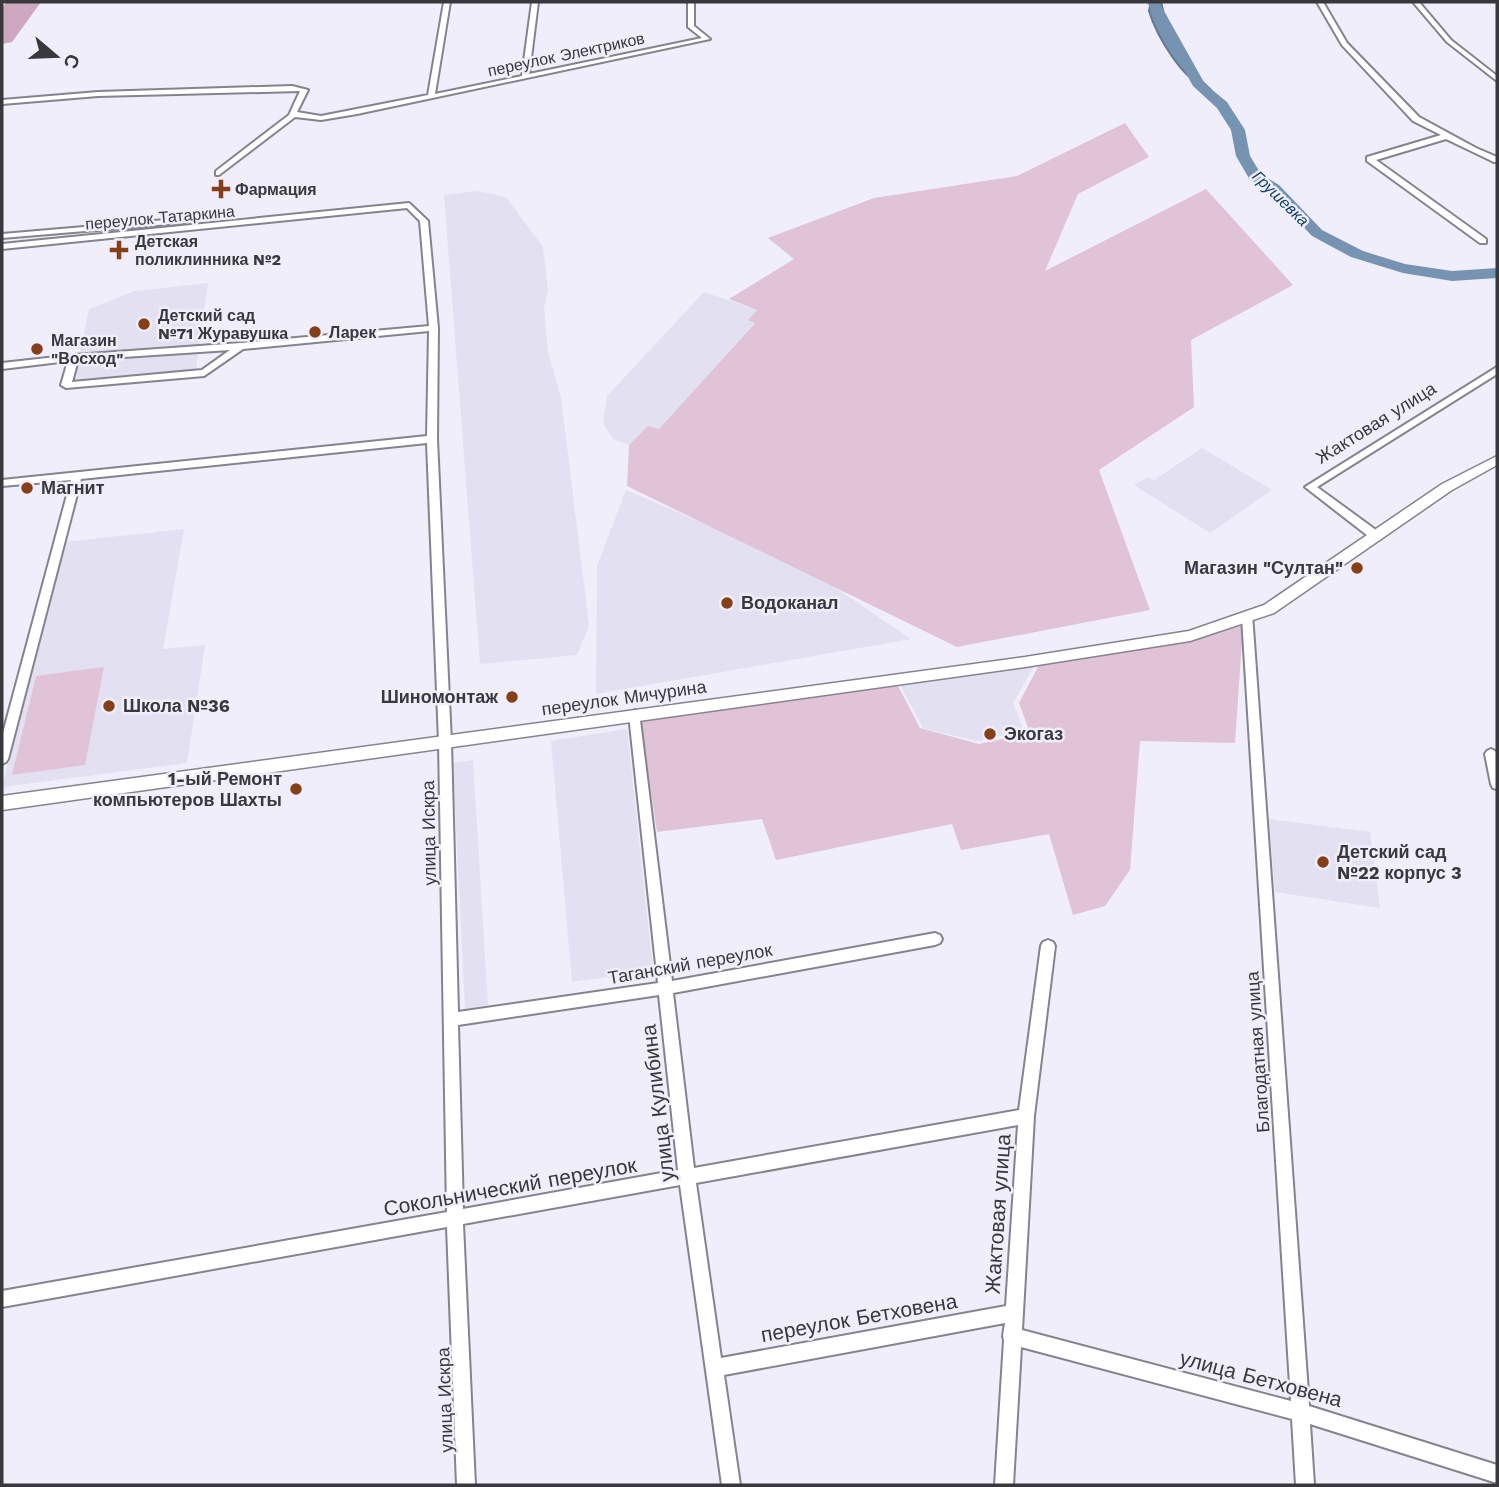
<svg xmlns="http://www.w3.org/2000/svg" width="1499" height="1487" viewBox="0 0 1499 1487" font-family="'Work Sans',sans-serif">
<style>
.built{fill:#e3e0f1}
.green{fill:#e0c3d6}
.forest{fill:#cea7c1}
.water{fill:#7694b2;stroke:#64788f;stroke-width:2}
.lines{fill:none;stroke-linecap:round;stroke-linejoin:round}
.river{fill:#7694b2;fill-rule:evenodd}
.minor-casing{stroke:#85838d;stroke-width:4}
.major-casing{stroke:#85838d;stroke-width:3}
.minor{fill:#fff;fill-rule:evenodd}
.major{fill:#fff;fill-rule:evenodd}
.poi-dot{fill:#853f19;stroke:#f0eefa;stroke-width:2.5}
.labels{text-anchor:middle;stroke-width:5;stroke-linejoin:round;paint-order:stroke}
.far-street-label{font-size:16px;fill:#39383c;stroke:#f0eefa}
.far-poi-label{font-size:16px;font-weight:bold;fill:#39383c;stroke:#f0eefa;text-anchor:start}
.far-water-label{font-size:16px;font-style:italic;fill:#0f4068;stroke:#f0eefa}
.street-label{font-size:18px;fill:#39383c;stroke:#f0eefa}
.poi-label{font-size:18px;font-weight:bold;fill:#39383c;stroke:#f0eefa;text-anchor:start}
.near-street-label{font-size:21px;fill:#39383c;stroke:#f0eefa}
</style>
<rect width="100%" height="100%" fill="#f0eefa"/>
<path class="built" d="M477,191L506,197L543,247L548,290L544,308L548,352L561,398L589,625L577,655L480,664L444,195Z
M208,283L196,370L73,384L89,309L135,291Z
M704,292L757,310L749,320L755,322L659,429L648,426L629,445L613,439L603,423L607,396Z
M1202,448L1272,490L1210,533L1134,485L1147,477L1154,480Z
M626,490L803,566L911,639L596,694L597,566Z
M184,529L163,649L205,645L187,763L2,787L65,542Z
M1036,663L1013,703L1024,731L976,741L923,728L899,683Z
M627,729L653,970L572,982L551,741Z
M473,760L488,1005L465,1009L453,763Z
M1269,819L1370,832L1380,908L1275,892Z"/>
<path class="green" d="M1125,123L1149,157L1078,194L1045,271L1206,189L1293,285L1191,340L1194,407L1099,470L1150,610L957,647L627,486L629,445L648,426L659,429L755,323L748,320L757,310L729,299L794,259L768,238L874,198L1017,176Z
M1243,625L1235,743L1140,741L1130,870L1105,906L1073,915L1049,834L961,850L952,824L776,860L762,819L657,832L640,719L897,684L920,728L979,744L1030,733L1019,703L1040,663L1198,638Z
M104,667L85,765L12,775L36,676Z"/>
<path class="forest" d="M7,2H41L12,42L2,44V8Z"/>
<path class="water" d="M1151,2H1161C1168,35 1182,65 1209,88C1183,83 1156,34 1149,11Z"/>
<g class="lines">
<path class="river" d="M1147,2H1159L1205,84L1227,102L1245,130L1250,156L1261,174L1279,185L1322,230L1363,251L1405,264L1452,271L1497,268V278L1452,281L1403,273L1351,257L1312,236L1269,191L1250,180L1236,156L1231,130L1217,108L1193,86Z"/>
<g class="minor-casing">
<path id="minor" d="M444,2H450L435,94L522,76L532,2H538L529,74L702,38L688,27V2H694V26L710,39L357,114L321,120L295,117L219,175H216V171L289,115L300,91L98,96L2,104V100L98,92L292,86L308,90L297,112L321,116L428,95Z
M1317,2H1323L1347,43L1419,117L1476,148L1497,157V162H1494L1446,139L1376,160L1486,239V243H1480L1367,161V157L1441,135L1413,121L1342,45Z
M1413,2H1419L1451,40L1497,76V81L1447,42Z
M409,203L428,221L438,328L437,439L451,742L458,1012L658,983L629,715L635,710L639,712L672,981L935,933L940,935L942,939L940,943L935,945L673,993L694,1168L1019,1110L1041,946L1043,942L1048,940L1053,942L1055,946L1034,1116L1022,1330L1291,1401L1242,617L1244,614H1252L1309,1406L1497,1465V1483L1310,1424L1314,1485H1296L1292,1419L1021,1347L1013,1485H995L1004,1340L1003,1336L1005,1323L724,1375L740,1485H722L680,1185L463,1224L475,1485H457L447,1227L2,1307V1291L447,1212L439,742L427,443L81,479L8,759L6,762L2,764V737L71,480L2,486V480L427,436L429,331L243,349L204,376L66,388L61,385L68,361L2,369V363L74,355L241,343L429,326L420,221L407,208L2,249V244ZM230,350L202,370L72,382L78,360ZM659,995L678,1170L463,1209L458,1025ZM1018,1125L1006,1306L721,1358L696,1183Z
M189,218L193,220L192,222L2,238V234Z
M1497,367V374L1317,487L1380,533L1381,536L1380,539H1372L1305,487Z
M1491,749L1495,751L1497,754V789L1493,788L1491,784L1485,754L1487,751Z"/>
</g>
<g class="major-casing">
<path id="major" d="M1497,456V465L1452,490L1274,613L1190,641L1025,667L2,810V796L1025,657L1189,631L1264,605L1442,484Z"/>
</g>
<use href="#minor" class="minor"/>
<use href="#major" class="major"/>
</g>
<g class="poi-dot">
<path d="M217.5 178.5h7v7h7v7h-7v7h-7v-7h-7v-7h7z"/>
<path d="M115.5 239.5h7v7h7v7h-7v7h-7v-7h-7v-7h7z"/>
<circle cx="144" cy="324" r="7"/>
<circle cx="315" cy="332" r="7"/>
<circle cx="37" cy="349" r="7"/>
<circle cx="27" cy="488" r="7"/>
<circle cx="1357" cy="568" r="7"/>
<circle cx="727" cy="603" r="7"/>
<circle cx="512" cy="697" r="7"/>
<circle cx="109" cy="706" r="7"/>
<circle cx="990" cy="734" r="7"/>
<circle cx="296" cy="789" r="7"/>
<circle cx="1323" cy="862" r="7"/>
</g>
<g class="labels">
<g class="far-street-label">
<text transform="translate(566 54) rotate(-12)" y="6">переулок Электриков</text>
<text transform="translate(160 217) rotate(-5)" y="6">переулок Татаркина</text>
</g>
<g class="far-poi-label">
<text x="235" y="195">Фармация</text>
<text x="135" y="247">Детская<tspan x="135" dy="18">поликлинника №2</tspan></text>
<text x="158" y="321">Детский сад<tspan x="158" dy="18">№71 Журавушка</tspan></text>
<text x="329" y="338">Ларек</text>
<text x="51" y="346">Магазин<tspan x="51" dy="18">"Восход"</tspan></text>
</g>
<g class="far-water-label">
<text transform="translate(1281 198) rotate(44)" y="6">Грушевка</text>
</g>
<g class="street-label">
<text transform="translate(1376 423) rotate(-32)" y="6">Жактовая улица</text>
<text transform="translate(624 698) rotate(-8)" y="6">переулок Мичурина</text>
<text transform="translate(429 833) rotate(-91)" y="6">улица Искра</text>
<text transform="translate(690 964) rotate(-10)" y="6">Таганский переулок</text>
<text transform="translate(1258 1052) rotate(-94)" y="6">Благодатная улица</text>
<text transform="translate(445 1400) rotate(-92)" y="6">улица Искра</text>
</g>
<g class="poi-label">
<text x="41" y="494">Магнит</text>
<text x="1343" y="574" text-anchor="end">Магазин "Султан"</text>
<text x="741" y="609">Водоканал</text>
<text x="498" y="703" text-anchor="end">Шиномонтаж</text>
<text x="123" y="712">Школа №36</text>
<text x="1004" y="740">Экогаз</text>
<text x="282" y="785" text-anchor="end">1-ый Ремонт<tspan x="282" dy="21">компьютеров Шахты</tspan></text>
<text x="1337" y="858">Детский сад<tspan x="1337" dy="21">№22 корпус 3</tspan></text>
</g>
<g class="near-street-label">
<text transform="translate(658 1103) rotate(-97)" y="7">улица Кулибина</text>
<text transform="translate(510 1187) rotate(-10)" y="7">Сокольнический переулок</text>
<text transform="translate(998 1214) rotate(-86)" y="7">Жактовая улица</text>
<text transform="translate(859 1318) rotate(-10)" y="7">переулок Бетховена</text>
<text transform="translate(1261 1379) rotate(15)" y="7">улица Бетховена</text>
</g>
</g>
<rect width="1499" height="1487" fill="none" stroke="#39383c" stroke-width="7"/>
<g transform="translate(56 56) rotate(109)" stroke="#f0eefa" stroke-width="5" paint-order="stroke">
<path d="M0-5L12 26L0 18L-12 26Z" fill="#39383c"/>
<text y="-10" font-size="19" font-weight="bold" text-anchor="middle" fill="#39383c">С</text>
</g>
</svg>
